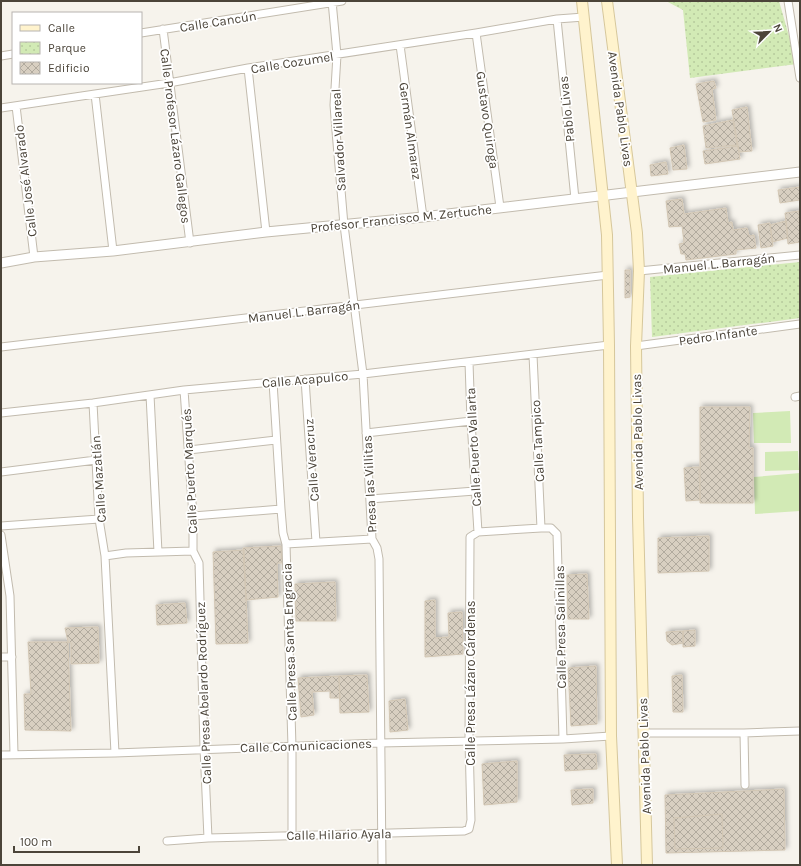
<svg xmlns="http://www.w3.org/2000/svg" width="801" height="866" viewBox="0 0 801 866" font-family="Karla,sans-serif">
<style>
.green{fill:#d2eab5}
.park{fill:url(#park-dots)}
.building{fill:url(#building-cross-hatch);stroke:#d3c7b4;filter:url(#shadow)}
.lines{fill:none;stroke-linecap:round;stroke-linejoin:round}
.minor-casing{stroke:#c2bbae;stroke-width:9}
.tertiary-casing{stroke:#c2bbae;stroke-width:11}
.secondary-casing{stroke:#d6c79b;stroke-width:12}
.minor{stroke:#fff;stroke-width:7}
.tertiary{stroke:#fff;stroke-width:9}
.secondary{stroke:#fff3cd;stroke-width:10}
.labels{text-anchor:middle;stroke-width:3.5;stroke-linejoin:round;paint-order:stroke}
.street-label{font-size:13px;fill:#4b4439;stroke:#fff}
</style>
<defs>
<pattern id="park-dots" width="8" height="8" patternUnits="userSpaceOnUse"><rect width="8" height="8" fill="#d2eab5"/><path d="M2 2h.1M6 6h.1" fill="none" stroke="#b6ca9c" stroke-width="1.8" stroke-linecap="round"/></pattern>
<pattern id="building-cross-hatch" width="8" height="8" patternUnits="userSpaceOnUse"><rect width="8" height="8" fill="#d8cfc1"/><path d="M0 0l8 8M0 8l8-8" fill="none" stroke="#b1aa9e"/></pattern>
<filter id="shadow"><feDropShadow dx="2.5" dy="-2.5" stdDeviation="2" flood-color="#0004"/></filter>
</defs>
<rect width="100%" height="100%" fill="#f6f3ec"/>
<path class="green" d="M790,411L791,443H754L753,413Z
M798,451L799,470L765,471V452Z
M800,473V511L755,514L754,477Z"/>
<path class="park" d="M666,1H779L797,64L690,78L683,10Z
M800,262V318L652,337L650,277Z"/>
<path class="building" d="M714,81L716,88L712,89L716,120L703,122L696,84Z
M747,107L752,151L739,152L732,110Z
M733,120L737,145L706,148L703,126Z
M684,145L687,169L673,170L670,148Z
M738,146L740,159L705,164L703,151Z
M666,162L668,174L651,176L650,165Z
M800,187V200L780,203L778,190Z
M682,199L684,214L726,208L728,223L732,222L733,230L747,228L749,236L754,235L756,248L736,250V254L686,260L685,254H681L679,244L684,243L682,226L669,227L666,201Z
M799,211L800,242L788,244L785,213Z
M786,221L788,238L772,242L770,225Z
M770,223L773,246L761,248L758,225Z
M625,270H630V297L625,298Z
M700,407H750L749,448H753V503H700Z
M699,467L700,500L686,501L684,468Z
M709,536V571L658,573V538Z
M281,546L282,563H277L278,597L246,600L243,548Z
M244,550L248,643L216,644L213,552Z
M587,574L589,619H568L567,575Z
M335,582L336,621H296L295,584Z
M435,600V638L449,637L448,613L462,612L463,654L425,657V601Z
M185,603L187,623L157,625L156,605Z
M98,627L99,663L71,664V643L68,642L65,628Z
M695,630V646L683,647V631Z
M683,631V643L672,645L667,641L666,632Z
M28,642H68L71,731L25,730L24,694H31Z
M596,666L597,724L571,726L568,668Z
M367,675L369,712L340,713L339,676Z
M682,675L683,712H673L672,676Z
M339,676L340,698H330V691L312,692L314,715L301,717L298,678Z
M405,699L408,730L390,732L389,701Z
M596,754L597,769L565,771L564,755Z
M517,761V802L484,805L482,764Z
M593,789V803L572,805L571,790Z
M784,789L785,850L666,853L665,795Z
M722,814L723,848L675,849L674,818Z"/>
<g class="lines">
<g class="minor-casing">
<path id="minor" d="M332,1L337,55L334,105L336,131L344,225L363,374L372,539L377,548L379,559L382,865
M788,1L800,78
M557,19L575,199
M163,29L190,243
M141,33L342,1
M476,33L500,207
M400,45L423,217
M1,56L13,54
M248,68L266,232
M95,94L113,251
M16,106L34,257
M1,108L169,83L248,68L476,33L557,19L584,17
M639,271L800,255
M636,346L800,324
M1,347L608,275
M533,355L541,528
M469,362L471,421L478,532
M305,379L316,542
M273,382L281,509L283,533L286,544L292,747V835
M184,390L193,516V551
M150,395L158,552
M795,397L800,396
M93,403L99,519L105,556L115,753
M1,413L93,403L184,390L363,374L609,345
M366,433L471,421
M189,450L276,440
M1,472L96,460
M370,499L475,491
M193,516L281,509
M1,526L99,519
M1,535L10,596L14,754
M286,544L372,539
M193,551L199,563L204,748L208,838
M105,556L126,553L193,551
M1,657H12
M643,733H744L800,731
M744,733L745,785
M1,755L115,753L380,743L563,739L611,736
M167,841L208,838L464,831L469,829L471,820L469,741L470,540V537L478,532L541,528H551L557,534L563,739"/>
</g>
<g class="tertiary-casing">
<path id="tertiary" d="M1,263L34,257L113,251L266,232L423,217L800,172"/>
</g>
<g class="secondary-casing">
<path id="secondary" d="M582,1L607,235L609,345L611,736L617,865
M607,1L637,233L639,271L636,346L638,517L647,865"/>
</g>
<use href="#minor" class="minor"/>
<use href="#tertiary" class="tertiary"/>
<use href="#secondary" class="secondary"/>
</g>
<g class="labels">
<g class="street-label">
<text transform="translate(218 21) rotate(-9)" y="5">Calle Cancún</text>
<text transform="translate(292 62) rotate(-9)" y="5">Calle Cozumel</text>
<text transform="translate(566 109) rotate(-96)" y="5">Pablo Livas</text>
<text transform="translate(621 109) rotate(82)" y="5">Avenida Pablo Livas</text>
<text transform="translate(488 120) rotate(82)" y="5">Gustavo Quiroga</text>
<text transform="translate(411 131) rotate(82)" y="5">Germán Almaraz</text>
<text transform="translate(176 136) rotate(83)" y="5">Calle Profesor Lázaro Gallegos</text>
<text transform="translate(338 140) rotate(-93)" y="5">Salvador Villareal</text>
<text transform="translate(25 181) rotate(-97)" y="5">Calle José Alvarado</text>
<text transform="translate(401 218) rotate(-6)" y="5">Profesor Francisco M. Zertuche</text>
<text transform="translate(719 263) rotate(-6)" y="5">Manuel L. Barragán</text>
<text transform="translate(304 311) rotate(-7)" y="5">Manuel L. Barragán</text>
<text transform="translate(718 335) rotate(-8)" y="5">Pedro Infante</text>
<text transform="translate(305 379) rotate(-5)" y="5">Calle Acapulco</text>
<text transform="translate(637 432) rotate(-91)" y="5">Avenida Pablo Livas</text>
<text transform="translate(537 441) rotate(-93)" y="5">Calle Tampico</text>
<text transform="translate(473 447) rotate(-93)" y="5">Calle Puerto Vallarta</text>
<text transform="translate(311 460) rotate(-94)" y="5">Calle Veracruz</text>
<text transform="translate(189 471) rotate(-93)" y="5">Calle Puerto Marqués</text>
<text transform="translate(98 479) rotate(-94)" y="5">Calle Mazatlán</text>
<text transform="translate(369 484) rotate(-93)" y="5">Presa las Villitas</text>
<text transform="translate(560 627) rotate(-91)" y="5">Calle Presa Salinillas</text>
<text transform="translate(289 642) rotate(-92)" y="5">Calle Presa Santa Engracia</text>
<text transform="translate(470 683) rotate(-90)" y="5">Calle Presa Lázaro Cárdenas</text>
<text transform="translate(203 693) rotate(-92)" y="5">Calle Presa Abelardo Rodríguez</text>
<text transform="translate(306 745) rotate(-2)" y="5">Calle Comunicaciones</text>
<text transform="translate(644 756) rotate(-92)" y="5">Avenida Pablo Livas</text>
<text transform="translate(339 834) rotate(-1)" y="5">Calle Hilario Ayala</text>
</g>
</g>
<rect width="801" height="866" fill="none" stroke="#4b4439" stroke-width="4"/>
<rect x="12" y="12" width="130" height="72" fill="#ffffff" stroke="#b7b4b0"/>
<rect x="20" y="25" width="20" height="6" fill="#fff3cd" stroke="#b7b4b0"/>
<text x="48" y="32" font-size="12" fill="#4b4439">Calle</text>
<rect x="20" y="42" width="20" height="12" fill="url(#park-dots)" stroke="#b7b4b0"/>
<text x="48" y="52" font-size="12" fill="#4b4439">Parque</text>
<rect x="20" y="62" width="20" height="12" fill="url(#building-cross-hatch)" stroke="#b7b4b0"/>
<text x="48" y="72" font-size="12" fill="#4b4439">Edificio</text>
<g transform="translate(769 32) rotate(66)" stroke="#ffffff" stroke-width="3" paint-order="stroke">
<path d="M0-3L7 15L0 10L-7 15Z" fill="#4b4439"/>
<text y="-6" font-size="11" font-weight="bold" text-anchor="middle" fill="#4b4439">N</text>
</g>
<path d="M14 846v6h125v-6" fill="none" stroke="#4b4439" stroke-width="2"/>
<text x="20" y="846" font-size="12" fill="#4b4439" stroke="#ffffff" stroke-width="3" paint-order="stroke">100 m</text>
</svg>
